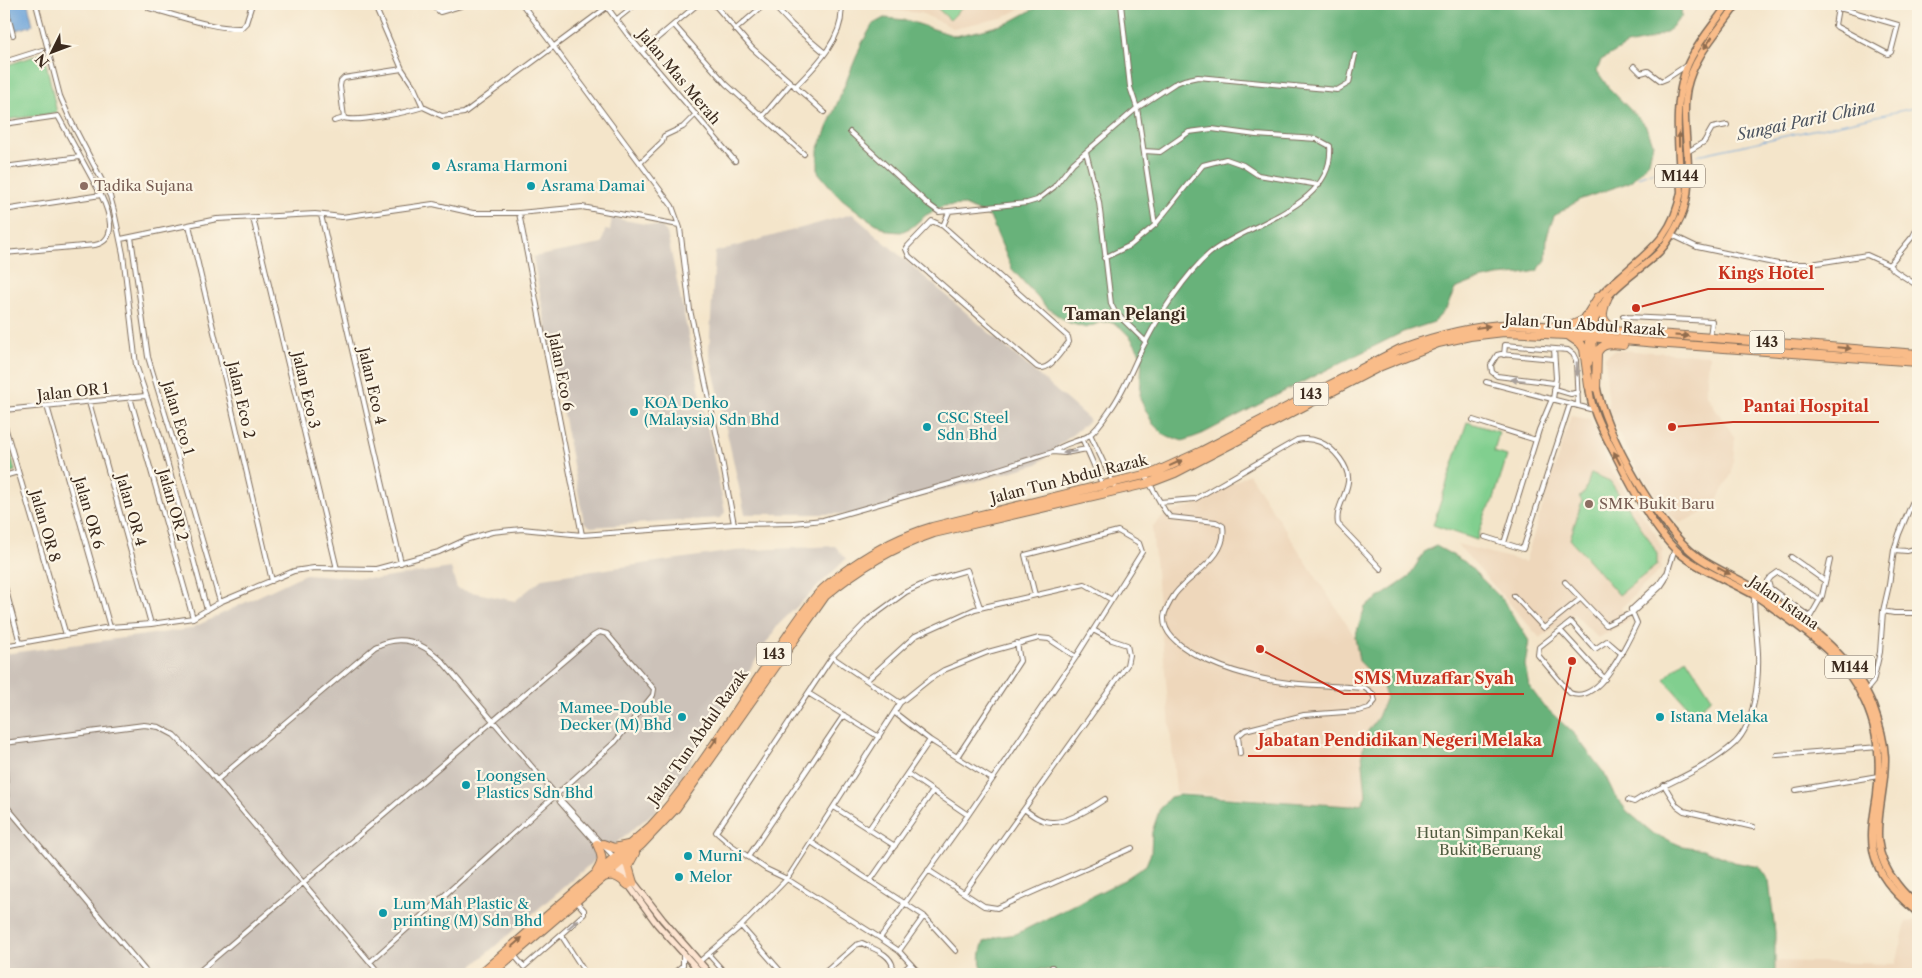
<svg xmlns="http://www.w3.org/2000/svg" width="1922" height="978" viewBox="0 0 1922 978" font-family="'Libre Caslon Text',serif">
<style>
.built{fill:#eed7bb}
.industrial{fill:#ccc2b9}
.green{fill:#81cf8f;stroke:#5e7c56}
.forest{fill:#68b27a;stroke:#526e4c}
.water{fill:#6ba3da;stroke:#53667c}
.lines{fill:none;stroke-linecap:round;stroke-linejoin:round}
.stream{stroke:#6ba3da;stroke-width:1}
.street-casing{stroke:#7c6b5a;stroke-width:6}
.secondary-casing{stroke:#7c6b5a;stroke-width:8}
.primary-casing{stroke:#7c6b5a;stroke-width:9}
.highway-casing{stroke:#7c6b5a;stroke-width:10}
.street{stroke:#fff;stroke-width:4}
.secondary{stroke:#fde4d0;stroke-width:5.5}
.primary{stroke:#f9bc89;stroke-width:6}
.highway{stroke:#f9bc89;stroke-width:8}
.oneway{fill:#906c4e}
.oneway2{fill:#a79f9a}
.culture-dot{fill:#0f9aa8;stroke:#fcf5e5;stroke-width:2}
.education-dot{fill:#8d6e63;stroke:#fcf5e5;stroke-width:2}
.labels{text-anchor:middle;stroke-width:4.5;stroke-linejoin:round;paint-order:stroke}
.shield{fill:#fcf5e5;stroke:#75675a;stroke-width:1}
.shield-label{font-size:14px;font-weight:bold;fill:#3b2a1e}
.street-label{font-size:15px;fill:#3b2a1e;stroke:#fcf5e5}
.culture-label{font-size:15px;fill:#0d838f;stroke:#fcf5e5;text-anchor:start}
.education-label{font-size:15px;fill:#785e54;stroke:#fcf5e5;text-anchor:start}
.park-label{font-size:15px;fill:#505c40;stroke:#fcf5e5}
.water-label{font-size:16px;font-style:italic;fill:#4c5460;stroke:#fcf5e5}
.neighbourhood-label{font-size:16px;font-weight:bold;fill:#3b2a1e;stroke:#fcf5e5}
.leader{fill:none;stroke:#c8321e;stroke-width:2}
.callout-dot{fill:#c8321e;stroke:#fcf5e5;stroke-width:2}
.callout-label{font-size:16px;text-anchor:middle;font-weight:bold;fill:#c8321e;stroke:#fcf5e5;stroke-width:4.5;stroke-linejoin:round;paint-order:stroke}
</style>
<rect width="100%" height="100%" fill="#fcf5e5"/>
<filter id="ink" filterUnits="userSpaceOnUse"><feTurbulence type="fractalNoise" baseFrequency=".02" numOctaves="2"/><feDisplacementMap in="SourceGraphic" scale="10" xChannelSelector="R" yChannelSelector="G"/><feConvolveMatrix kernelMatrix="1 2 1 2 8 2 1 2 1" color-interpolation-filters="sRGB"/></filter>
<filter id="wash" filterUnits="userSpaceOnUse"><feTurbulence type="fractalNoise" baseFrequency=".0096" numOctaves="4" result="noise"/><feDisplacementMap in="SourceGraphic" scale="20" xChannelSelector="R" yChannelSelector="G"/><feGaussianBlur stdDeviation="1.12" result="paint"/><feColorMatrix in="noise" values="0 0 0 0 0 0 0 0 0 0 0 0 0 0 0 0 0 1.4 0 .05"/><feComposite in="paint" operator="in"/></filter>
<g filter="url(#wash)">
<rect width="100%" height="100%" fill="#f4e5ca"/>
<path class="built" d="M869,4H1030L1002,18L953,28L921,13L871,9Z
M1615,350L1709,355L1706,394L1735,438L1732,473L1716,502L1699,515L1680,523L1670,515L1639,471L1623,442L1609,412L1605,357Z
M1571,416L1590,419L1613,474L1655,533L1663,550L1661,569L1621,608L1630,620L1598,638L1574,614L1540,638L1457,544L1525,562Z
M1249,474L1355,637L1359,661L1382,684L1386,697L1378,717L1368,731L1362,753L1366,795L1362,803L1351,806L1176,792L1152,527L1166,514L1193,506Z
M1918,920V974H1776V961L1896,964L1906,922Z"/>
<path class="industrial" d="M852,214L1090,420L1037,464L857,514H745L709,351L715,252Z
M612,218L662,227L667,233L725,512L721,518L591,527L584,522L533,257L602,244L605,230L610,231Z
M835,546L846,559L778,625L679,780L654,812L589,865L463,974H4V654L190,629L305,574L378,579L451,568L457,589L515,601L543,578L735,551Z"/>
<path class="green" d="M933,4H966L950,20Z
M44,53L57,113L4,120V66Z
M1467,422L1499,432L1494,452L1507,456L1493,502L1486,512L1477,540L1433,525Z
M4,426L15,471L4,474Z
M1591,473L1610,481L1649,539L1657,554V565L1619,595L1570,539L1582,501L1579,497L1585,492Z
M1686,658L1712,698L1694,714L1664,679Z"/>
<path class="forest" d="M1043,4H1682L1681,17L1668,31L1646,41L1627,45L1601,60L1597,71L1608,87L1645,125L1653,143L1649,162L1630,182L1579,200L1554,216L1547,236L1546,260L1537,271L1521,274L1497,276L1475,281L1455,289L1446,309L1434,322L1403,332L1312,377L1202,434L1183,441L1164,435L1153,424L1140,399L1142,356L1131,338L1120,327L1112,322H1101L1086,328L1067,322L1046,307L1012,269L990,217L965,205L944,206L926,215L912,227L901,232L888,231L865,217L837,195L818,172V150L862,43L873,24L884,18L906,20L955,36L983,30L1008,23Z
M1436,546L1465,562L1503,600L1529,641L1525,665L1529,686L1543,705L1575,735L1604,773L1614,794L1627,811L1654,834L1682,846L1703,849L1734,862L1759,867L1769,881L1775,932V974H1056L1054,971L1041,969L1019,974H985C978,965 980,951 984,942L997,937L1016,934L1124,880L1146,865L1151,853L1152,832L1160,808L1170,797L1180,795L1351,806L1362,803L1366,795L1362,753L1368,731L1378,717L1386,697L1382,684L1359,661L1355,637L1365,607L1408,578L1425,551Z"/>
<path class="water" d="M9,4H28L33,25L14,31Z"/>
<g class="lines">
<path class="stream" d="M1698,155L1918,107
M1638,177L1676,163"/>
</g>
</g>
<g filter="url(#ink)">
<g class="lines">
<g class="street-casing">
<path id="street" d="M5,4L13,35
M36,4L60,96L71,121L110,196L114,211L123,254L136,365L161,439L207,610
M374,4L402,69L414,87L423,107L442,116L464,113L607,7L627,34L735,161
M431,4L440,12L467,4
M522,4L672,206L680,228L690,310L722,460L734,524
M714,4L752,48L824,112
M772,4L792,25L825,53
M1121,4L1130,87L1137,108L1155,225
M1826,4L1898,25L1891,52L1888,54L1837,27L1835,25L1838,8
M149,8C177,15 212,29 241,28L246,23L252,4
M616,20L636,4
M674,25L726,84L804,154
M735,30L765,4
M642,51L698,4
M4,62L42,50
M1634,66L1641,73L1648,71L1661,81L1666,79L1687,65
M402,69L344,78L341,81L340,86L344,118C357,123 408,112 423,107
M795,87C816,66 846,36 841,4
M762,117L791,83
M334,121L344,118
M4,124L58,116L101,195C109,212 119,240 95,245L4,253
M850,132L928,204L939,212L1027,203L1037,200L1054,187L1073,163L1137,108L1174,84L1184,80L1198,77L1337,90L1349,83L1355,55
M1086,152L1099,202L1111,304L1115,312L1146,342
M1687,152L1704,142L1712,128L1727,125
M640,163L662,142L664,136L683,127L696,114
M4,167L80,157
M4,210L101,195
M519,213L582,535
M321,215L401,563
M253,218L337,569
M932,221L943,226L1068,337L1069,342C1061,351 1049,373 1037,367L909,256L906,249L908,246Z
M189,225L272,581
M943,226L949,212
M1672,235L1697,247L1778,264H1811L1867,255L1889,265L1895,271L1918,286
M131,237L148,357L177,453L220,602
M121,239L217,219L315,214L342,217L433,204L473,213H519L582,207L679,225
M1104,258L1131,245L1155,225L1203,165L1226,159L1243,165L1258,175L1319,185
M1889,265L1913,236L1918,226
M1623,316L1627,317L1712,321L1710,337
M1504,355L1505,345L1568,350L1573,354L1576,360L1578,406
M1553,359L1501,354L1497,355L1491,365L1492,372L1497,376L1554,383
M1486,382L1594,410
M1554,389L1571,394L1578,392
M130,397L193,618
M1553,399L1556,378L1554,349
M89,402L151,624
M47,406L110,627
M4,410L145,396
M1473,420L1536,440
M4,423L66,635
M1090,434L1117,491
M1082,438L1106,493
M1053,452L1065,453L1087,449
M1145,475L1165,511L1170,517L1216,522L1223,526C1228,558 1192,572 1175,594C1171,600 1164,611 1164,618C1163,648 1225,669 1248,675C1285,686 1327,685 1365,688L1373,694L1375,701L1369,708L1359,711L1304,715L1245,730L1238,736L1240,754
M4,476L18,472
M1160,502L1195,499L1297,440C1305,438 1313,439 1320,442C1334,448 1350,467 1348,482C1346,497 1335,509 1338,524L1381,569
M1485,537L1523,549L1570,404
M1504,543L1539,430L1552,399
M1894,550L1907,551L1918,548
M1791,557L1825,581
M1565,582L1606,625L1633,612L1661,586L1665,580L1675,548
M4,583L20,643
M1514,596L1544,628L1580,599
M1631,610L1659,584L1666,574
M1883,611L1894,613H1918
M1810,617L1770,588L1768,581L1771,577L1778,572L1820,600
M1806,624L1822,596L1830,560
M1561,631L1605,679
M4,646L110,627L151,624L193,618L220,602L294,571L314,568L376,569L439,552L465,540L492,532L522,529L582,535L734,524L793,523L823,520L967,479L1053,452C1063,443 1077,442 1088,436C1097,430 1104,419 1110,410C1125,390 1133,365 1145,343C1160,314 1185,275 1209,254C1246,223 1335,208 1330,146L1317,139L1256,135L1212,129L1189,132L1160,152L1144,151
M1622,654L1607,641L1595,649L1571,622L1539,647L1538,655L1570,693C1599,706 1627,643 1637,623L1631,609
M832,657L900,703
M867,680L915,636L975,609L1085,584L1112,600
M1865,692L1873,682L1880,652L1883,611L1889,585L1894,550L1899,534L1918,489
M808,693L879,737
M895,713L930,740L992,779
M4,743L144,725L159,727L174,735L208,770L380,974
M4,751L7,807L148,974
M1777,755L1879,747
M957,757L1020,661L1017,643
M908,774L968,815
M217,780L375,647C401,633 421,642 441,660L557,796L614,857
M1664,785L1677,806L1684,811L1753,827
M1796,790L1878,776
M558,798L560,802L597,844
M1628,800L1634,802L1642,797C1671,782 1712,765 1735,743C1755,723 1759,680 1758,653C1757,633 1754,615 1754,595
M834,807L895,846
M1024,809C1032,815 1041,822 1052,822C1067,823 1093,807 1105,799
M869,829L930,740
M811,842L924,916L956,951
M748,857L844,715
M928,870L984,906L997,908L1132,848
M870,881L933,791
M964,893L1127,665L1129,655L1127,645L1112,640L1093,630
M741,926L783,974
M561,935L586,974
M880,938L968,815L1076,657L1142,552L1139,543L1118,531L1025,555L1035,595
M899,951L924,916
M514,955L524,967L584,914V910L576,901
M709,955L726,974
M699,962L741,926L787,879L900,703L930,679L944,670L988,652L1039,638L1049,639L1076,657
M1052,967V974
M196,974L593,636L600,632L607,634L654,689L653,695L615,742L370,962
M673,974L683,965V954
M823,974L856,945L862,943C873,949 890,953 893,967L886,974
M899,974L911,964
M920,974L899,951L880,938L787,879L766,869L731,845L716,832L832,657L869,619L906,592L930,581L967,570L980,607"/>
</g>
<g class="secondary-casing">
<path id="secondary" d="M604,4L607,7L612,4
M618,862L663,920L710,974
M614,865L657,924L702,974"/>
</g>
<g class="primary-casing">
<path id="primary" d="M1598,299C1603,290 1612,284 1620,277C1651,249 1673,236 1681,192C1679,150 1671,95 1691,58C1701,38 1716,22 1728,4
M1594,359C1594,346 1592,333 1595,321C1603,290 1638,273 1659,252C1669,241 1675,230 1681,217C1698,179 1679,129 1687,88C1694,55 1719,31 1737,4
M1589,363V329L1594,308
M1589,383C1589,409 1604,433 1616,456C1631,486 1656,535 1683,556C1704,572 1729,581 1752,594C1762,599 1771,607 1780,613C1814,637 1848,663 1865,702C1879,732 1881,762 1877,794C1874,816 1868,839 1876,861C1883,882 1901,899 1918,913
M1596,384C1604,433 1658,528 1698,557C1715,569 1736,577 1754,588C1765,594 1775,602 1785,609C1821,635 1856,663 1873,706C1879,722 1884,739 1885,757C1886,805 1862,842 1897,884C1903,892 1910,899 1918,905"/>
</g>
<g class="highway-casing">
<path id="highway" d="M1608,296C1602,313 1598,319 1615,330
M1570,326L1584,320L1599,296
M1569,336L1581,344L1584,349L1589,386
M1596,388L1597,353C1602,342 1613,344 1623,345
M603,844L614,848L628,845
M597,871C604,861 602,855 597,844
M604,877C614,873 621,879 628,885
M633,883L628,866L635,853
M480,974L651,826C701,772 738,705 781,645C793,628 805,609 819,593C828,583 840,575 851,567C877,549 902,536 932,527L1156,472L1202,451L1400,349C1438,335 1474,326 1514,324L1713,338L1918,354
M491,974L641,845L676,808L825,596C858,568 893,547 934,533L1149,483L1175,473L1381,366L1438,343L1470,336L1504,332L1566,335L1669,344L1918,362"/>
</g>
<use href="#street" class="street"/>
<use href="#secondary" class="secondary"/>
<use href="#primary" class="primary"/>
<use href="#highway" class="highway"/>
</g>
<defs><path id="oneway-solid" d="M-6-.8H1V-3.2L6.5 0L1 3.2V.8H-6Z" transform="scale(1.25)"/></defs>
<g class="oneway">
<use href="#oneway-solid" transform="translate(1708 43) rotate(126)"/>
<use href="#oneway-solid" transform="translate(1679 139) rotate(-91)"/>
<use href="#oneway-solid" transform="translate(1483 327) rotate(-8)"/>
<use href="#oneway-solid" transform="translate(1682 336) rotate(4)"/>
<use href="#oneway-solid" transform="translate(1844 348) rotate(5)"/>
<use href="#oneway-solid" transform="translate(1617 458) rotate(-117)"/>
<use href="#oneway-solid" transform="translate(1176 463) rotate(-24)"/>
<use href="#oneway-solid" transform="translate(1724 571) rotate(28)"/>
<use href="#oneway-solid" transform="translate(714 742) rotate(-56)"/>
<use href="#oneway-solid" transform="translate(517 942) rotate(-41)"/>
</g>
<g class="oneway2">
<use href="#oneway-solid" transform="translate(1577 369) rotate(87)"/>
<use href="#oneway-solid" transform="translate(1518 380) rotate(-175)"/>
<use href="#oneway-solid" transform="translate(1070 452) rotate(172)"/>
<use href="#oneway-solid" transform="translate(573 924) rotate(-41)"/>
</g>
</g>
<g class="culture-dot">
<circle cx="436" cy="166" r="5"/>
<circle cx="531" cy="186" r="5"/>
<circle cx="634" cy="412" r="5"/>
<circle cx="927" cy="427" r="5"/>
<circle cx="682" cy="717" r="5"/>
<circle cx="1660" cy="717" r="5"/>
<circle cx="466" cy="785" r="5"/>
<circle cx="688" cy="856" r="5"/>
<circle cx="679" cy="877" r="5"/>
<circle cx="383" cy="913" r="5"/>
</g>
<g class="education-dot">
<circle cx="84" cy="186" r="5"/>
<circle cx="1589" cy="504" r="5"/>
</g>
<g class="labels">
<g class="shield">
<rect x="1655" y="164.5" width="50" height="23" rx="4"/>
<rect x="1749.5" y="330.5" width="35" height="23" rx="4"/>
<rect x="1293.5" y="382.5" width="35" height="23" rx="4"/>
<rect x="756.5" y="642.5" width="35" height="23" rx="4"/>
<rect x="1825" y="655.5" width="50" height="23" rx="4"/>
</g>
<g class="shield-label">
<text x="1680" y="181">M144</text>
<text x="1767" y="347">143</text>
<text x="1311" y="399">143</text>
<text x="774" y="659">143</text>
<text x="1850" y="672">M144</text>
</g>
<g class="street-label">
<text transform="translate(679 77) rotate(50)" y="5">Jalan Mas Merah</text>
<text transform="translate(1585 325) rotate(4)" y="5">Jalan Tun Abdul Razak</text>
<text transform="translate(561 372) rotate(79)" y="5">Jalan Eco 6</text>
<text transform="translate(372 386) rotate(77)" y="5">Jalan Eco 4</text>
<text transform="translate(306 390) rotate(77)" y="5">Jalan Eco 3</text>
<text transform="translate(73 392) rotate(-6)" y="5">Jalan OR 1</text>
<text transform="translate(241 400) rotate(77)" y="5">Jalan Eco 2</text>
<text transform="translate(178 418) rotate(73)" y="5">Jalan Eco 1</text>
<text transform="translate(1069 479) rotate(-14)" y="5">Jalan Tun Abdul Razak</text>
<text transform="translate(173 505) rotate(74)" y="5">Jalan OR 2</text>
<text transform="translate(131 510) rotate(74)" y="5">Jalan OR 4</text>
<text transform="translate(89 513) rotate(74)" y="5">Jalan OR 6</text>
<text transform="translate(45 526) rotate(74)" y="5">Jalan OR 8</text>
<text transform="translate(1784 603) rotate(35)" y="5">Jalan Istana</text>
<text transform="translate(698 737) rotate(-55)" y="5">Jalan Tun Abdul Razak</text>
</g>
<g class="culture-label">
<text x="446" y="171">Asrama Harmoni</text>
<text x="541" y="191">Asrama Damai</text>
<text x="644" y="408">KOA Denko<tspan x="644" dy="17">(Malaysia) Sdn Bhd</tspan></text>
<text x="937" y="423">CSC Steel<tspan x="937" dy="17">Sdn Bhd</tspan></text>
<text x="672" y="713" text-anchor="end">Mamee-Double<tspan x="672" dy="17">Decker (M) Bhd</tspan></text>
<text x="1670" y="722">Istana Melaka</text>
<text x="476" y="781">Loongsen<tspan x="476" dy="17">Plastics Sdn Bhd</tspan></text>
<text x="698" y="861">Murni</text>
<text x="689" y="882">Melor</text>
<text x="393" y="909">Lum Mah Plastic &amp;<tspan x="393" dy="17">printing (M) Sdn Bhd</tspan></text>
</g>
<g class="education-label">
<text x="94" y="191">Tadika Sujana</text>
<text x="1599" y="509">SMK Bukit Baru</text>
</g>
<g class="park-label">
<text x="1490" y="838">Hutan Simpan Kekal<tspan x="1490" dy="17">Bukit Beruang</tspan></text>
</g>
<g class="water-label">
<text transform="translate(1806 120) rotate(-12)" y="6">Sungai Parit China</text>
</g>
<g class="neighbourhood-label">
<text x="1125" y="320">Taman Pelangi</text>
</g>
</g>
<path class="leader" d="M1636 308L1708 289H1824M1672 427L1733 422H1879M1260 649L1344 694H1524M1572 661L1552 756H1248"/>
<g class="callout-dot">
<circle cx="1636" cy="308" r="5"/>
<circle cx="1672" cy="427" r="5"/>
<circle cx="1260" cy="649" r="5"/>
<circle cx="1572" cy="661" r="5"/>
</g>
<g class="callout-label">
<text x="1766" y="279">Kings Hotel</text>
<text x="1806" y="412">Pantai Hospital</text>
<text x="1434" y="684">SMS Muzaffar Syah</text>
<text x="1400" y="746">Jabatan Pendidikan Negeri Melaka</text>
</g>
<rect width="1922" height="978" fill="none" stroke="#fcf5e5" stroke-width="20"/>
<g transform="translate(52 52) rotate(228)" stroke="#fcf5e5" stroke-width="4" paint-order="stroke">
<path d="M0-4L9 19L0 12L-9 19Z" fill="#3b2a1e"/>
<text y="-8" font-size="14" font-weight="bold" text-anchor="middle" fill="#3b2a1e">N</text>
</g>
</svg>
